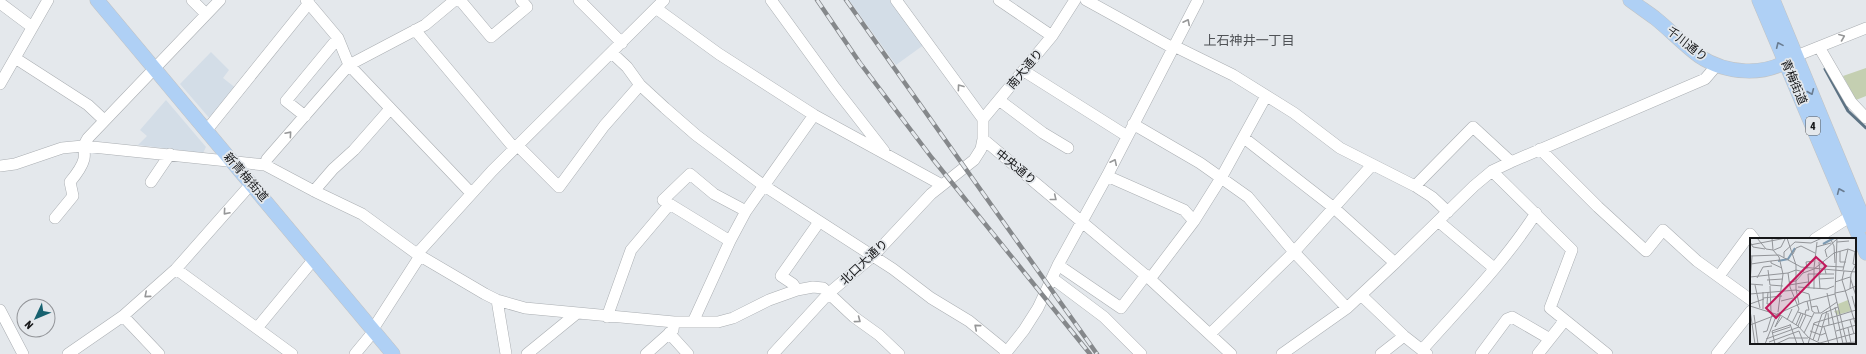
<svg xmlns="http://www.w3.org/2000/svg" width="1866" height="354" viewBox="0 0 1866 354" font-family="'Asap Condensed','Noto Sans JP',sans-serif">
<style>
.built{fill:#d3dde7}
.green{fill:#c4cfb1}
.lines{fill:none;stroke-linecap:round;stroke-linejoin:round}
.stream{stroke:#5d7384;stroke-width:3}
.minor-casing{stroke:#aaaeb2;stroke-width:12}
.major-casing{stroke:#c2c3c3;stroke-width:15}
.minor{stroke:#fff;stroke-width:11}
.major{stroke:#afd0f5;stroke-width:14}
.rail-casing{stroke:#85888b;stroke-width:4.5}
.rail{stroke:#e4e8ec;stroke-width:3;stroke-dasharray:9;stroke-linecap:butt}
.oneway{stroke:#969798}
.oneway2{stroke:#6a7d92}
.labels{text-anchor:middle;stroke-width:3.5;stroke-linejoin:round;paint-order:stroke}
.shield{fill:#e4e8ec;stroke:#545658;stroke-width:1}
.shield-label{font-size:11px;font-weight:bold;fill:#161719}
.street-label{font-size:12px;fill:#161719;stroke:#e4e8ec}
.neighbourhood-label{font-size:13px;fill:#4f5256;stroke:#e4e8ec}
.inset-river{fill:none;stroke:#7c9ab2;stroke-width:2}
.inset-road{fill:none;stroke:#929498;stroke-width:1}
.view{fill:#c2185b;fill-opacity:0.15;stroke:#c2185b;stroke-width:2}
.inset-edge{fill:none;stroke:#161719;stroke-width:2}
</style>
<rect width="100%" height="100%" fill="#e4e8ec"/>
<path class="built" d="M849,0H894L925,44L896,65Z
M211,52L229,70L223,78L237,89L211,120L180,84Z
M166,100L206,147L203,153L138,145L147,136L140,130Z"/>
<path class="green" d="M1866,68V96L1856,100L1843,76Z"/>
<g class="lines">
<path class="stream" d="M1825,69L1848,111L1866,128"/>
<g class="minor-casing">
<path id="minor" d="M192,0L206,14
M306,0L338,38L349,65L471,193
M460,0L491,37L527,7L521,0
M579,0L622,43
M771,0L835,88L884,151
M896,0L983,119
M999,0L1052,36
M1086,0L1173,48
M0,3L32,27
M657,9L719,54L814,115L942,185
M415,30L514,148
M1174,46L1233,75L1294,113L1340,148L1415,186L1432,197L1448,212
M1819,47L1851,102L1866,118
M612,53L627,67L640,85L665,108L696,135L763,185L893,269L931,298L969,321L1007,352
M1796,56L1866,28
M15,58L88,105L104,120
M1024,71L1127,136
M0,84L48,0
M999,100L1043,133L1068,148
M305,116L286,101L338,38
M1133,124L1200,163L1248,197L1294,252L1347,308
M206,131L309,3
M1244,138L1334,208L1395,263
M983,139L1150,279L1231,354
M517,145L559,187L604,126L640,85
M1540,149L1598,207L1646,251L1663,230L1697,261L1751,300
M265,165L267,159L349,65L425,25L455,0
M0,166L15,164L62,148L83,146L265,165L314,191L362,214L417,254L485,294L497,300L525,308L674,322H718L733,318L769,300L797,290L813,287L823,288L854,317L879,335L899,354
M1492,171L1572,250L1550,308L1607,354
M1107,176L1184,210L1194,221
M151,182L170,154
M1415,186L1473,127L1511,162
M314,191L333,169L354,150L390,109
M55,218L73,196L70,182C75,176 82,167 84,159C86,148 80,151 88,138L220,0
M1438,221L1494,268
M1815,239L1851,216
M730,241L663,200L690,174L714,194L746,211
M417,254L492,171L664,0
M1058,265L1121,308L1146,275
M176,269L292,354
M1719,276L1750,234L1754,239
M1052,278L1104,317L1141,354
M1150,279L1194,221L1221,178L1266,96
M797,290L793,284L781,276L819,222
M1361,295L1404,336L1427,354
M497,300L506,354
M0,310L23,354
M123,316L159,354
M607,317L631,250L669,205
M693,322L730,241L746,211L814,115
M257,328L314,259
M373,329L420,256
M669,333L688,354
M1210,334L1294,252L1372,165
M1422,350C1461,306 1504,263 1536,213
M68,354L123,316L176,269L252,183
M355,354L374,331
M527,354L576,314
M646,354L673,330L674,322
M773,354L829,293L873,256L931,194L974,160L981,149L983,139V119L1052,36L1075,0
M1005,354L1024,330L1038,308L1058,265L1107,176L1198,0
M1282,354L1347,308L1395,263L1474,186L1492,171L1511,162L1705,79L1717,65
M1381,354L1404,336
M1481,354L1507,319L1512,317L1550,339
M1538,354L1565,320
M1717,354L1751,311"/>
</g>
<g class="major-casing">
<path id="major" d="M97,0L393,354
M1630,0C1638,6 1647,12 1655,18C1670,30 1683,44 1699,56C1726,74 1765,77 1792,58
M1759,0L1866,253
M1773,0L1866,225"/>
</g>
<use href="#minor" class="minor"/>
<use href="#major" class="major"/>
<g class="rail-casing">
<path id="rail" d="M817,0L860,63L932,158L1090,354
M846,0L1097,354"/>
</g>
<use href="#rail" class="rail"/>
</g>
<defs><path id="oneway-chevron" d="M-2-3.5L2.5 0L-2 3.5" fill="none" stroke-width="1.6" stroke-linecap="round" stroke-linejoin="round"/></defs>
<g class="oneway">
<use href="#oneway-chevron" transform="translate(1187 22) rotate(-63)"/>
<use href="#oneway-chevron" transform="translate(1842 37) rotate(-22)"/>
<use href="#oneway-chevron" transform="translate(960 87) rotate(-126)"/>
<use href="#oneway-chevron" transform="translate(289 134) rotate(-49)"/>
<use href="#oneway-chevron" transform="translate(1114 162) rotate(-64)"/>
<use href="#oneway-chevron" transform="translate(1054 198) rotate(39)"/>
<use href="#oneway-chevron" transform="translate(226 212) rotate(131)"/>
<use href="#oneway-chevron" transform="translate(147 295) rotate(139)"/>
<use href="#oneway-chevron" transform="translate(858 320) rotate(37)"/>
<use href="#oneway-chevron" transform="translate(977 327) rotate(-140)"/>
</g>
<g class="oneway2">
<use href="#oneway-chevron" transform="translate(1779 45) rotate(-114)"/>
<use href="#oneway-chevron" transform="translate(1811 92) rotate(67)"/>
<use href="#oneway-chevron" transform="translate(1840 191) rotate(-113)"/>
</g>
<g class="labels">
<rect class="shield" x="1806" y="117" width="14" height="18" rx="3"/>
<g class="shield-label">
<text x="1813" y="130">4</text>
</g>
<g class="street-label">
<text transform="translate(1687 44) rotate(38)" y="4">千川通り</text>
<text transform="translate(1025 69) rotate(-50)" y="4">南大通り</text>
<text transform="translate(1794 82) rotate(67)" y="4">青梅街道</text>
<text transform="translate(1016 167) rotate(39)" y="4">中央通り</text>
<text transform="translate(246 177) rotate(49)" y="4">新青梅街道</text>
<text transform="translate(864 262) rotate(-43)" y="4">北口大通り</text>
</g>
<g class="neighbourhood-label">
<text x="1249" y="45">上石神井一丁目</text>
</g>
</g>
<g transform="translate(1750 238)">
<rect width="106" height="106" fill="#e4e8ec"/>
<path d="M98,62L101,73L87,77L84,73L89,72L88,66Z" fill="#c4cfb1"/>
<path class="inset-river" d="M73,6L84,0M28,23L38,21L45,10"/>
<path class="inset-road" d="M7,0L16,11L23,12L29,19L33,36L28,74M22,0L23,12M37,0L46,27V51L49,66M80,0L84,8L85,25M0,4L3,9L15,11M87,4L99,3M0,7L36,0M66,9L81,5M24,12L31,9L35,1M90,13V24H96M105,13L103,26L106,27M43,16L46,10L51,8L65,15M0,18L29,17L51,29L106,34M34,19V14L45,4L61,5L72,0M77,19L75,12L87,1M30,22L21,23V25L32,30M73,23L76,36M69,24L70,37M1,26L21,23M74,28L94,29M64,30L67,4M57,31L56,24L64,23M64,31V51M18,32L20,47L33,48M93,32L98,11M94,33L92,42L106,88M38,35L46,32L54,34M58,36H84M58,36L59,50M69,37L70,51M0,39L38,35L40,49L49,71L42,85M100,39L106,58M7,40L13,29L22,28M69,41L84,40M17,42L33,41M39,44L46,43L53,35L64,31L84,15L98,11L106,14M85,44L100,39M0,45L2,18M0,46L13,47M5,47L10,70M39,47L58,44M20,48L21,74M48,49L77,51L84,48M100,51L101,36L106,26M46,52L59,56L62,73L65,75H71L87,64M13,54V71M18,54L17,66H20M77,55L88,106M85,55L95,53L106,48M0,56L46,52M85,56L97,106M102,58L106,73M13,60L32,58M31,63L43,60M0,66L14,61M0,68L32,78L48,88L59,100L72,106M61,69L67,68L69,75M85,69L93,106M0,72L5,106M48,74L62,79M78,75L79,87M27,76L54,64L85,56L87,0M55,76L56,72H59L57,63M4,77L8,106M30,78L25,89L32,79M37,82L42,71M100,82L104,96M40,86L47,106M63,86L72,89L106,80M0,87L26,77M46,87L51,75M48,88L53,76M74,89L79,106M50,90L56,77M98,90L101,105M49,93L54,106M60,93L71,97L76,95M86,93L106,87M13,94L17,93L22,77M22,95L40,89M54,95L64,75M16,101L49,89M63,102L72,76L88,69M68,103L77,73M19,104L49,93M70,105L106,95M15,106L27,76M25,106L22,93L40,87M26,106L39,100H58M58,106L64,85L106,72M83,106L106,104"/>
<path class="view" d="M66,19L76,28L26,80L16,70Z"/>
<rect width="106" height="106" class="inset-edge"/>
</g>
<g transform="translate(36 318) rotate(226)"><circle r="19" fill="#e4e8ec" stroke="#929498"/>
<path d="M0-3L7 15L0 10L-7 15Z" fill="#17616f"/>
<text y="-6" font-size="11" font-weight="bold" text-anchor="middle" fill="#161719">N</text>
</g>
</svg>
